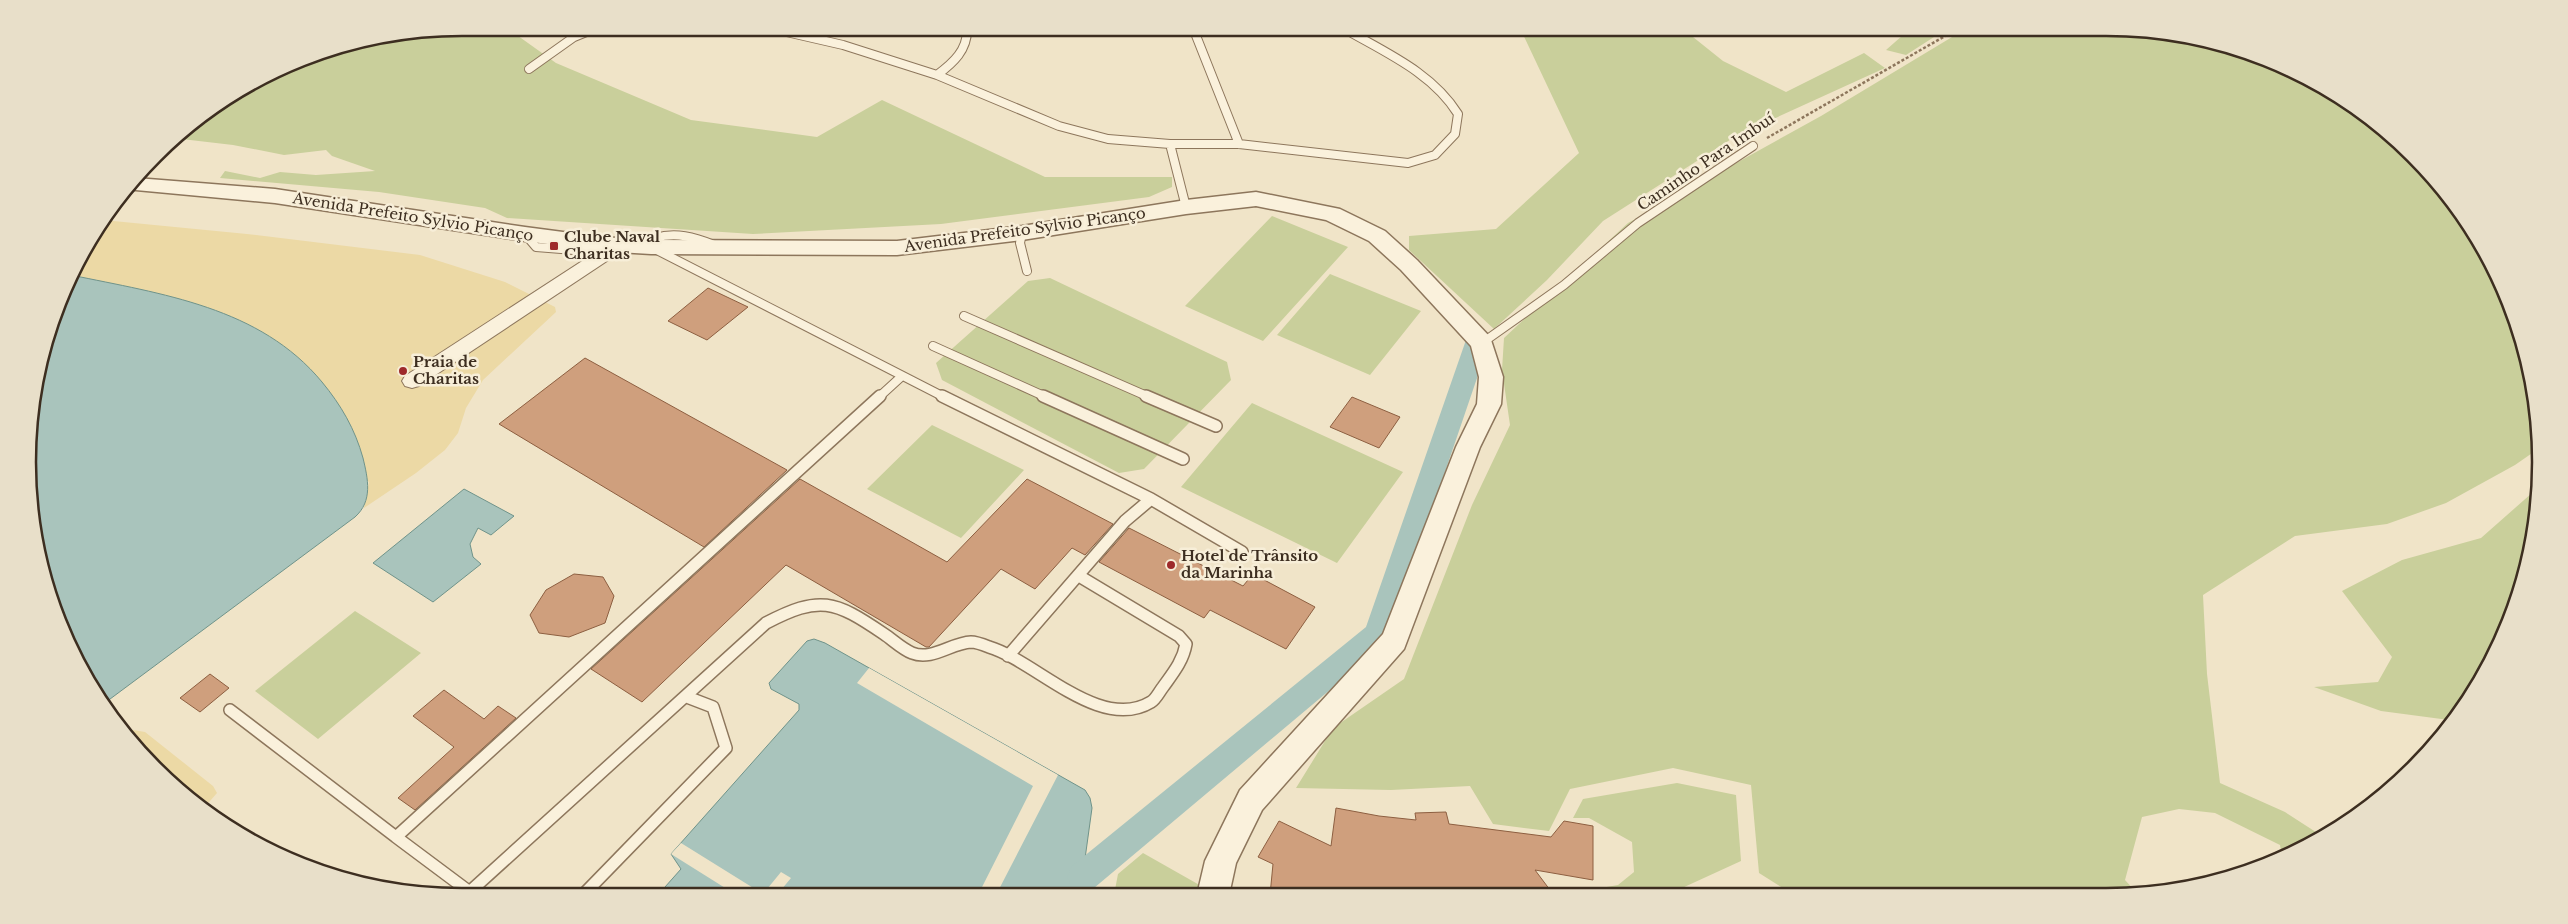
<svg xmlns="http://www.w3.org/2000/svg" width="2568" height="924" viewBox="0 0 2568 924" font-family="'Libre Baskerville',serif">
<style>
.green{fill:#c9cf9b}
.sand{fill:#ecd9a5}
.water{fill:#a9c4bc;stroke:#6f938a}
.pier{fill:#f0e4c8}
.lines{fill:none;stroke-linecap:round;stroke-linejoin:round}
.canal{fill:#a9c4bc;fill-rule:evenodd}
.building{fill:#cf9f7d;stroke:#8d5f41}
.service-far1-casing{stroke:#8d765c;stroke-width:10}
.service-casing{stroke:#8d765c;stroke-width:14}
.minor-casing{stroke:#8d765c;stroke-width:2}
.tertiary-casing{stroke:#8d765c;stroke-width:3}
.path{stroke:#8d765c;stroke-width:2.5;stroke-dasharray:3 2;stroke-linecap:butt}
.service-far1{stroke:#faf1dc;stroke-width:8}
.service{stroke:#faf1dc;stroke-width:11}
.minor{fill:#faf1dc;fill-rule:evenodd}
.tertiary{fill:#faf1dc;fill-rule:evenodd}
.poi-dot{fill:#9e2a2b;stroke:#f7eed8;stroke-width:2}
.labels{text-anchor:middle;stroke-width:5;stroke-linejoin:round;paint-order:stroke}
.street-label{font-size:15px;fill:#3d2e20;stroke:#f7eed8}
.poi-label{font-size:15px;font-weight:bold;fill:#3d2e20;stroke:#f7eed8;text-anchor:start}
.rim{fill:none;stroke:#3d2e20;stroke-width:2.5}
</style>
<rect width="100%" height="100%" fill="#f0e4c8"/>
<path class="green" d="M462,28H507L556,63L691,120L817,137L882,100L1045,177H1172V187L1149,197L941,224L753,234L507,218L485,208L379,192L220,178L225,171L260,178L280,172L316,175L375,171L332,156L326,150L284,155L233,145L173,138L296,60L378,36Z
M1520,28H1701L1693,37L1723,61L1786,92L1864,53L1885,68L1736,136L1603,221L1547,280L1494,329L1409,250V236L1496,229L1579,153Z
M1911,28H1948L1906,55L1886,50Z
M1967,28H2106L2218,42L2298,72L2370,117L2432,175L2482,245L2517,322L2537,405L2538,449L2515,465L2446,503L2387,524L2295,536L2203,595L2207,674L2220,783L2285,812L2322,836L2298,852L2282,857L2280,845L2215,813L2179,809L2142,817L2125,880L2137,893L1792,894L1759,873L1751,785L1673,768L1570,789L1549,831L1493,824L1470,786L1391,790L1296,788L1333,728L1404,679L1472,505L1510,425L1502,370L1504,338L1628,223L1821,116Z
M1272,216L1348,247L1263,341L1185,306Z
M1330,274L1421,311L1370,375L1277,335Z
M1050,278L1227,362L1231,380L1144,469L1119,473L942,380L936,363L1028,281Z
M1252,403L1403,472L1337,563L1181,487Z
M932,425L1024,470L961,538L867,489Z
M2540,489L2526,574L2482,679L2449,720L2381,711L2314,687L2378,682L2392,657L2342,591L2402,560L2481,538L2532,493Z
M355,611L421,653L318,739L255,691Z
M1677,783L1736,795L1741,861L1669,894H1586L1584,891L1618,885L1634,872L1632,842L1589,818H1573L1583,799Z
M1143,853L1203,887L1201,895H1114L1118,874Z"/>
<path class="sand" d="M103,220L247,234L420,255L505,282L555,307L556,312L483,380L466,408L458,433L445,450L416,473L364,508L369,482L102,282L71,275Z
M127,729L145,732L213,786L217,793L203,809L155,769L123,730Z"/>
<path class="water" d="M71,275C162,294 260,307 322,382C341,405 355,429 363,458C368,479 373,501 355,517L102,705L42,574L28,490L31,406Z
M464,489L514,516L491,535L478,528L470,544L473,557L481,564L433,602L373,563Z
M814,639L825,643L1085,790L1090,798L1092,808L1080,895L657,896L681,869L671,854L799,710V704L771,689L769,683L807,641Z"/>
<path class="pier" d="M869,668L1058,775L996,895H978L1033,786L857,683Z
M681,843L763,894L781,872L791,878L776,896H738L671,854Z"/>
<g class="lines">
<path class="canal" d="M1478,332L1486,334L1490,340L1387,642L1094,888L1083,892L1072,888L1067,877L1072,866L1366,627L1466,340L1470,334Z"/>
</g>
<path class="building" d="M708,288L748,307L707,340L668,321Z
M585,358L787,470L704,547L499,424Z
M1352,397L1400,417L1379,448L1330,427Z
M800,479L947,562L1027,479L1113,524L1085,555L1072,548L1035,589L1001,569L929,647H926L786,565L642,702L591,669Z
M1129,528L1243,586L1253,574L1315,607L1286,649L1210,610L1204,618L1099,562Z
M574,574L603,577L614,596L605,623L569,637L539,633L530,615L546,590Z
M210,674L229,688L200,712L180,698Z
M444,690L484,719L498,706L516,718L415,810L398,798L454,747L413,716Z
M1336,808L1379,816L1416,820L1415,813L1446,812L1449,824L1551,837L1564,821L1593,826V880L1535,870L1553,894H1383L1322,892L1321,895H1270L1273,864L1258,857L1279,821L1331,846Z"/>
<g class="lines">
<g class="service-far1-casing">
<path id="service-far1" d="M769,28L843,45L937,75
M967,28C968,50 953,63 937,75L1059,126L1108,139L1170,144L1186,207
M1193,28L1239,144
M529,69L574,37L596,28
M1170,144H1239L1408,163L1435,155L1455,134L1458,114C1432,72 1384,52 1343,28
M1022,233L1020,243L1027,271
M525,234L536,247L574,250L597,245
M714,245C694,237 676,232 655,238L651,247L944,397
M964,316L1149,397
M1482,343L1564,285L1638,223L1753,146
M933,346L1046,397
M879,397L902,376"/>
</g>
<g class="service-casing">
<path id="service" d="M942,396L1151,499L1242,552
M1043,396L1183,459
M1146,396L1216,426
M1008,656L1125,521L1151,499
M230,710L396,837
M465,896L766,623C820,595 834,600 884,634C893,640 902,649 912,653C932,661 951,643 971,642C976,642 984,645 989,647C1036,661 1100,733 1151,702C1156,699 1159,692 1163,687C1173,673 1183,661 1186,644L1179,636L1079,576
M475,896L396,837L880,396
M582,896L726,748L713,707L687,697"/>
</g>
<g class="minor-casing">
<path id="minor" d="M619,239L625,241L628,245L625,249L419,386L412,388L405,386L402,381L405,376L613,241Z"/>
</g>
<g class="tertiary-casing">
<path id="tertiary" d="M136,178L275,189L525,227L601,237L651,240L897,241L1022,226L1186,200L1256,192L1340,209L1385,231L1417,260L1490,337L1503,377L1501,404L1480,447L1404,649L1262,810L1236,863L1229,895H1197L1205,861L1240,790L1383,634L1456,447L1477,404L1479,377L1471,346L1401,270L1369,241L1326,220L1256,206L1186,214L1022,240L897,255L651,254L601,251L525,241L275,203L125,189Z"/>
</g>
<path class="path" d="M1767,138L1959,28"/>
<use href="#service-far1" class="service-far1"/>
<use href="#service" class="service"/>
<use href="#minor" class="minor"/>
<use href="#tertiary" class="tertiary"/>
</g>
<g class="poi-dot">
<rect x="549" y="241" width="10" height="10" rx="2.5"/>
<circle cx="403" cy="371" r="5"/>
<circle cx="1171" cy="565" r="5"/>
</g>
<g class="labels">
<g class="street-label">
<text transform="translate(1706 162) rotate(-34)" y="5">Caminho Para Imbuí</text>
<text transform="translate(413 217) rotate(9)" y="5">Avenida Prefeito Sylvio Picanço</text>
<text transform="translate(1025 230) rotate(-8)" y="5">Avenida Prefeito Sylvio Picanço</text>
</g>
<g class="poi-label">
<text x="564" y="242">Clube Naval<tspan x="564" dy="17">Charitas</tspan></text>
<text x="413" y="367">Praia de<tspan x="413" dy="17">Charitas</tspan></text>
<text x="1181" y="561">Hotel de Trânsito<tspan x="1181" dy="17">da Marinha</tspan></text>
</g>
</g>
<path d="M0 0H2568V924H0ZM462 36H2106A426 426 0 0 1 2532 462V462A426 426 0 0 1 2106 888H462A426 426 0 0 1 36 462V462A426 426 0 0 1 462 36Z" fill="#e8dfc9" fill-rule="evenodd"/>
<path class="rim" d="M462 36H2106A426 426 0 0 1 2532 462V462A426 426 0 0 1 2106 888H462A426 426 0 0 1 36 462V462A426 426 0 0 1 462 36Z"/>
</svg>
